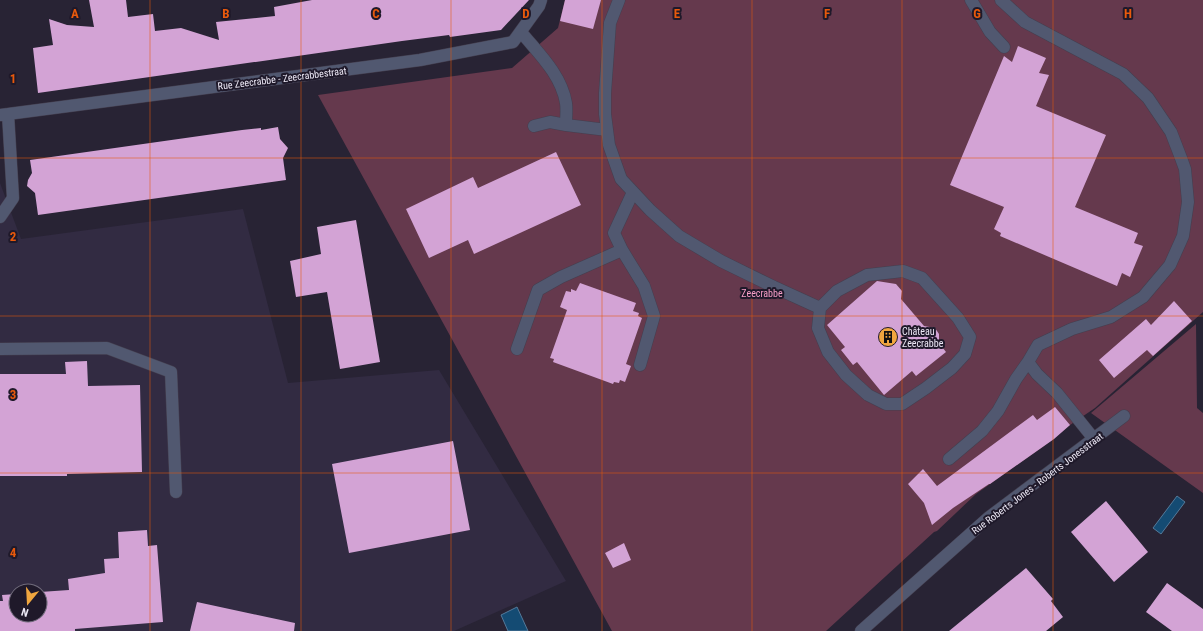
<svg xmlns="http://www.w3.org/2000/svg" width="1203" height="631" viewBox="0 0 1203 631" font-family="'Roboto Condensed',sans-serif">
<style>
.built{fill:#322b42;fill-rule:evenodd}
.green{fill:#65394d}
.water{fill:#144b73;stroke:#557a9a}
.building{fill:#d3a3d5}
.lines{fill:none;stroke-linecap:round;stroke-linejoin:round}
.minor-casing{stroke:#443f4f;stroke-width:13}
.minor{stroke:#515870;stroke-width:12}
.grid{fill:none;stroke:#e8590c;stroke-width:1;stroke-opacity:0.55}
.labels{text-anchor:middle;stroke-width:4;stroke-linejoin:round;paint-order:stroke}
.street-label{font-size:10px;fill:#ede9f6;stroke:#1f192a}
.park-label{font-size:10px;fill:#f89ec7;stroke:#1f192a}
.poi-label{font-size:10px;fill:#ede9f6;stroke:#1f192a;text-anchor:start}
.grid-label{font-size:13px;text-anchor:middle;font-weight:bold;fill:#e8590c;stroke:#1f192a;stroke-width:4;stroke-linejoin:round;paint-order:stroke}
</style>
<rect width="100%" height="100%" fill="#282334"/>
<path class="built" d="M0,183L21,239L243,209L288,383L439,370L566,581L454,631H0ZM16,591H40V615H16Z"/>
<path class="green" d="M565,0H1203V312L1095,408L1070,425L1051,441L976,494L937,531L934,532L826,631H612L318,95L512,68L558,28Z
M1196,324L1197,408L1203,413V493L1091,413Z"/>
<path class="water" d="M1177,496L1185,502L1161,534L1153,528Z
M517,607L528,631H508L501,615Z"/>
<path class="building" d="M89,0H126L128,17L153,14L155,31L181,28L219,40L216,22L275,16L274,7L312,0H529L501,30L450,37L449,35L402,41L38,93L33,48L53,45L49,19L67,25L94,27Z
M565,0H601L593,29L560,21Z
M1018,46L1046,58L1039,73L1049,75L1036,106L1106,135L1075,207L1138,233L1134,243L1143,246L1130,277L1122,273L1117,286L1000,236L1001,233L994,229L1004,207L950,185L1004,56L1012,62Z
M278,127L280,139L288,148L283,158L286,180L38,215L35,193L27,186L28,180L32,173L30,160L242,130L261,128V130Z
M556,152L581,205L474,254L468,240L429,258L406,209L473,177L478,188Z
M356,220L380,362L340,369L327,292L296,297L290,261L321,254L317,227Z
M877,281L896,284L902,291L901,299L924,326L935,328L939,334V343L946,352L916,376L912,371L884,395L857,362L853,365L841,350L845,347L827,325Z
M580,283L636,303L633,311L639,313L638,316L642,318L626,364L631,366L625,382L620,380L619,383L614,382L613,384L553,362L554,359L550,358L567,310L560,307L566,291L571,292V289L576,291Z
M1174,301L1192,321L1153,356L1147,350L1114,378L1099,360L1146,319L1151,325Z
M87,361L88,386L140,385L142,472L67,474V476H0V374H66L65,362Z
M1055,407L1070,425L1054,439L990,484H989L953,508L932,525L924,503L908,484L923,469L937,486L1033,415L1037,420Z
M453,441L470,530L349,553L332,464Z
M1106,501L1148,552L1114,582L1071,532Z
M147,530L148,546L157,545L163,622L75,629V631H0V601H3L2,595L16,594V615H40V592L69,590L68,579L105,573L104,559L119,558L118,532Z
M624,543L631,560L613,568L605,553Z
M1026,568L1053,599L1051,601L1063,617L1046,631H949Z
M1167,583L1203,609V631H1172L1146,612Z
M197,602L295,623L294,631H190Z"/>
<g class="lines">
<g class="minor-casing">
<path id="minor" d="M619,0L610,23L605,93V114L609,145L621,179L650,210L679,236L721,261L774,287L820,308
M971,0L990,32L1004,47
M1001,0L1025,22L1123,74L1148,98L1171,132L1181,158L1185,169L1188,202L1183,236L1170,265L1143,297L1111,317L1072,329L1038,345L1028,362L1037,374L1057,393L1094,439
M521,32C538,53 561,74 566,103C567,110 566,118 566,125L607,130
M0,115L420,60L513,42L539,6L541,0
M534,126L550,122L566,125
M633,192L614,233L622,250L644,286L654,316L640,365
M0,217L13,198L8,114
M903,271L922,278L958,318L970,337L965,354L952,368L926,388L902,404H886L868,395L846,375L828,352L818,328L820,308L837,291L867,275Z
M0,349L107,348L171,372L176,492
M517,349L538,290L561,277L622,250
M949,459L982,431L998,411L1016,379L1028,362
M861,631L988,518L1124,416"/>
</g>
<use href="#minor" class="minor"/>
</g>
<path class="grid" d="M150,0V631M301,0V631M451,0V631M602,0V631M752,0V631M902,0V631M1053,0V631M0,158H1203M0,316H1203M0,473H1203"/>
<defs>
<g id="building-disc" transform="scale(1)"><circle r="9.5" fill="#f0a63f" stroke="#1f192a"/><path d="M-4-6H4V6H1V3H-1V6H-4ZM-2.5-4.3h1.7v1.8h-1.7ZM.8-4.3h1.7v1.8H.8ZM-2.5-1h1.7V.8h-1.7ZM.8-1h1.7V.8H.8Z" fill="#111"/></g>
</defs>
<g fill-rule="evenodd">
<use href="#building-disc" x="888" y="337"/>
</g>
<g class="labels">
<g class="street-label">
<text transform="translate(282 78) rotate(-7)" y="4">Rue Zeecrabbe - Zeecrabbestraat</text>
<text transform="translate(1037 483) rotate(-37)" y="4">Rue Roberts Jones - Roberts Jonesstraat</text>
</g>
<g class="park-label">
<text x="762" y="297">Zeecrabbe</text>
</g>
<g class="poi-label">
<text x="902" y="335">Château<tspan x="902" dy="12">Zeecrabbe</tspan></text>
</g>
</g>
<g class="grid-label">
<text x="75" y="18">A</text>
<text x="226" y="18">B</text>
<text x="376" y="18">C</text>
<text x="526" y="18">D</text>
<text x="677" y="18">E</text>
<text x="827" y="18">F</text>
<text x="977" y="18">G</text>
<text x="1128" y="18">H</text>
<text x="13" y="83">1</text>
<text x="13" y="241">2</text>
<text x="13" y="399">3</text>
<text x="13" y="557">4</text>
</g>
<g transform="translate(28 603) rotate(198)"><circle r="19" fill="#1f192a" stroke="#716c7c"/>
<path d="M0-3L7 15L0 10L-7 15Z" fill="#f0a63f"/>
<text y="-6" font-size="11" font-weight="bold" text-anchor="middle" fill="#ede9f6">N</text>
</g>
</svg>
